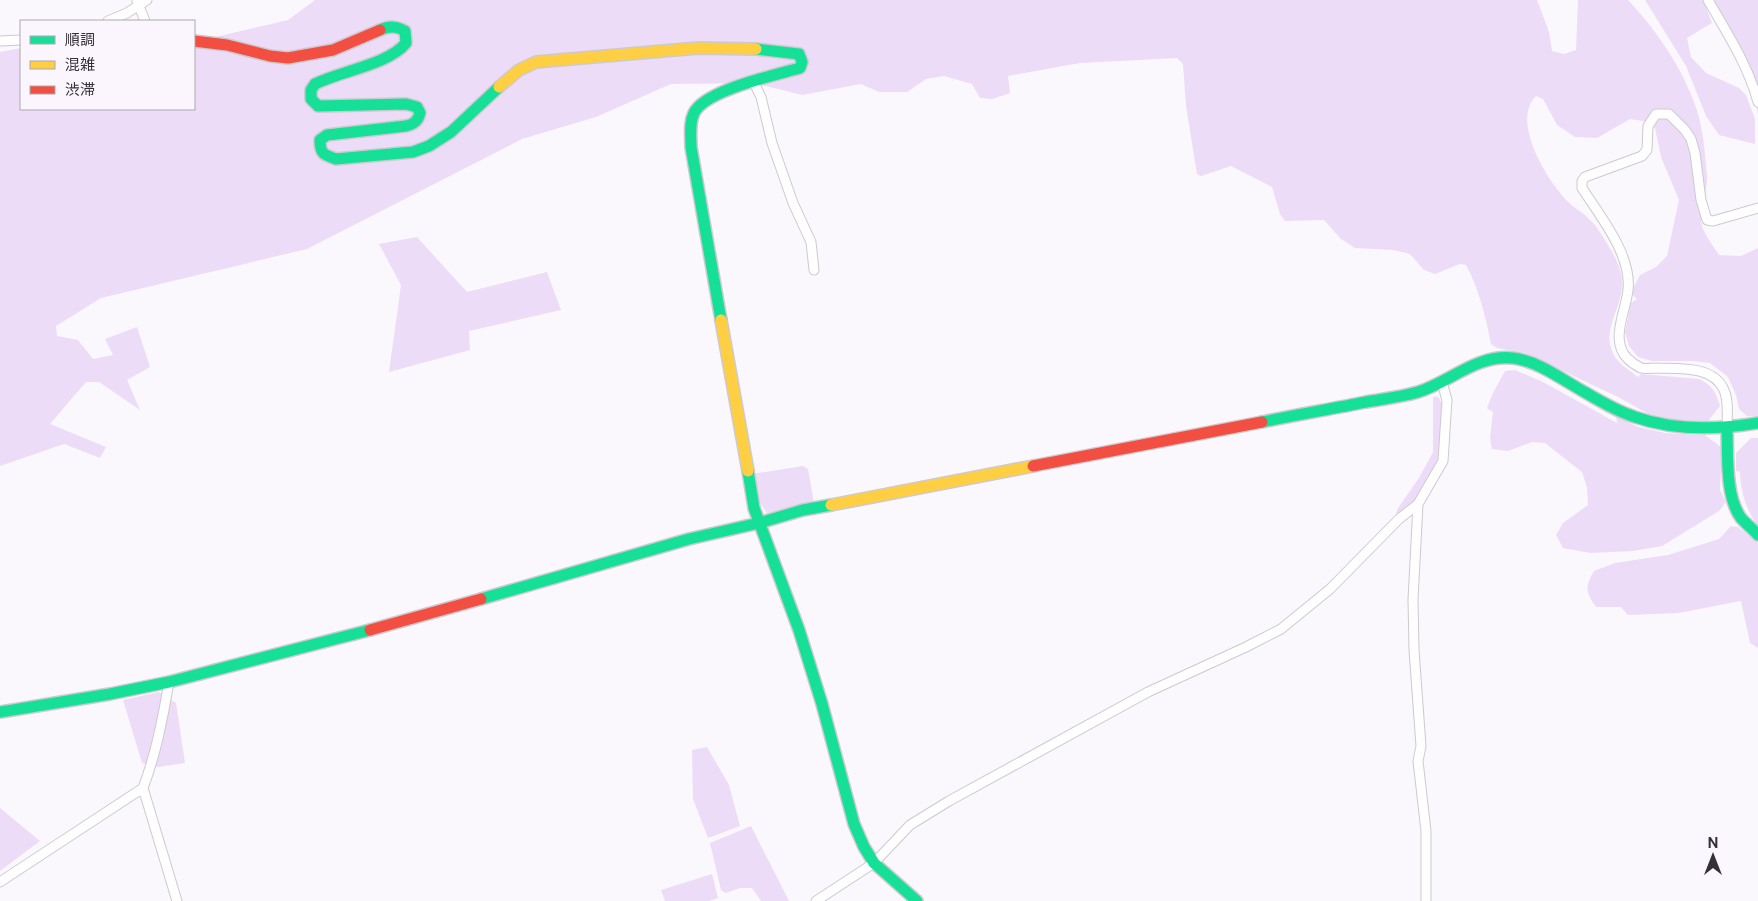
<svg xmlns="http://www.w3.org/2000/svg" width="1758" height="901" viewBox="0 0 1758 901" font-family="'Public Sans','Noto Sans JP',sans-serif">
<style>
.green{fill:#eddcf7}
.lines{fill:none;stroke-linecap:round;stroke-linejoin:round}
.street-casing{stroke:#cdcacf;stroke-width:11}
.fast-casing{stroke:#cdcacf;stroke-width:14}
.slow-casing{stroke:#cdcacf;stroke-width:14}
.jam-casing{stroke:#cdcacf;stroke-width:14}
.street{stroke:#fefeff;stroke-width:9}
.fast{stroke:#16e098;stroke-width:11}
.slow{stroke:#ffcf43;stroke-width:11}
.jam{stroke:#f24e42;stroke-width:11}
</style>
<rect width="100%" height="100%" fill="#faf8fc"/>
<path class="green" d="M315,0H1537L1549,32L1552,51L1564,54L1576,50L1578,0H1628C1655,29 1680,64 1694,102C1703,125 1705,152 1707,177C1708,191 1697,216 1703,229C1707,238 1714,247 1719,255L1741,256L1758,248V417L1747,416L1739,409L1736,395L1728,377L1710,363L1692,361H1652L1638,357L1629,346L1625,332L1631,303L1637,299L1633,295V288L1640,275L1656,267L1667,256L1679,200L1661,157L1655,128L1643,121L1630,119L1597,138L1575,137L1557,125L1543,99L1536,96C1510,122 1548,182 1569,203C1576,209 1584,213 1590,220C1597,226 1603,237 1608,245C1615,256 1624,273 1622,287C1620,313 1600,331 1615,357C1619,364 1631,371 1638,377L1641,374L1699,379C1712,385 1716,392 1720,406L1708,421L1678,420L1654,417L1618,397L1525,353L1497,348L1491,344C1486,318 1479,289 1466,265L1460,264L1435,274L1424,270L1410,254L1393,250L1355,248L1341,239L1324,220L1285,221L1280,214L1272,187L1231,166L1201,176L1197,174L1186,106L1183,64L1177,58L1080,63L1008,76L1010,93L992,99L980,98L972,84L944,76L926,79L907,92H879L861,84L802,95L754,83L671,84L596,117L522,139L307,249L101,298L56,326L57,336L78,340L93,359L113,355L105,339L137,327L150,367L127,380L140,410L99,382H86L50,424L106,447L100,458L64,444L0,466V52L21,48V109H194V42L288,20Z
M1645,0H1703L1712,23L1687,38L1691,57L1706,73L1739,88L1746,95L1755,119V144L1719,135L1706,116L1686,66Z
M1709,0H1758V114L1755,101L1726,22Z
M417,237L467,292L547,272L561,310L469,331L470,350L389,372L401,285L379,244Z
M1515,370L1543,382L1617,423L1616,416L1638,427L1665,433L1705,435L1721,447L1724,465L1721,467L1720,490L1726,502L1719,511L1662,546L1633,551L1590,553L1563,548L1556,535L1563,523L1588,505L1587,488L1582,472L1545,443L1532,442L1508,451L1492,449L1490,438L1493,412L1487,408L1492,395L1505,371Z
M1436,396L1439,398L1442,404L1439,461L1414,502L1399,515L1396,513L1398,508L1419,478L1433,452V398Z
M1751,438H1758V527C1746,508 1741,495 1740,472L1736,471V453Z
M803,466L808,469L814,503L767,513L758,500L752,474Z
M1731,526L1738,527L1758,543V648L1750,643L1741,601L1678,613L1628,615L1621,607H1596C1585,591 1585,587 1594,571L1615,563L1668,555L1719,539Z
M159,692L176,703L185,763L158,767L142,763L123,700Z
M707,747L729,785L740,826L708,838L693,799L692,750Z
M0,808L40,841L0,871Z
M751,826L789,901H761L752,888H740L726,893L721,890L710,843Z
M712,874L718,898L709,901H665L661,890Z"/>
<g class="lines">
<g class="street-casing">
<path id="street" d="M1708,0C1727,33 1748,65 1758,102
M137,1L145,21
M108,21L127,13L147,0
M0,41L21,40
M754,83L761,97L772,143L793,203L811,242L814,270
M1727,428C1727,416 1729,401 1724,390C1713,365 1678,369 1656,368C1651,368 1645,369 1641,368C1637,366 1631,362 1628,359C1609,341 1626,311 1628,290C1632,255 1600,216 1582,188V181L1585,177L1642,156L1647,150L1648,126L1656,114H1669L1685,130L1691,139L1695,153L1701,200L1707,220L1713,221L1758,208
M1418,504L1413,600L1414,650L1421,746L1418,761L1426,831V901
M143,788L177,901
M0,882L143,788C156,754 163,717 169,682
M816,901L874,863L910,825L949,801L1148,692L1246,647L1281,629L1330,589L1399,519L1418,504L1443,461L1447,400L1442,382"/>
</g>
<g class="fast-casing">
<path id="fast" d="M380,30C390,26 396,26 405,31L406,43C388,65 340,71 315,84L311,90V99L318,106L406,104L417,107L420,113C418,121 414,124 406,126L327,135L320,140C320,154 324,155 336,159L413,152L429,146L451,132L499,87
M721,320L691,147C691,135 689,123 694,113C705,90 776,75 800,68L802,62L799,54L756,49
M1262,422C1296,415 1331,409 1366,402C1383,399 1401,397 1418,392C1450,382 1477,354 1513,358C1537,361 1560,378 1581,390C1598,400 1616,411 1635,417C1675,431 1716,430 1758,423
M1727,428C1728,455 1725,496 1741,518C1746,524 1753,529 1758,535
M748,471L754,508L799,630L822,704L854,824L864,847L874,863L917,901
M481,599L689,539L759,523L803,510L831,505
M0,712L110,694L169,682L370,630"/>
</g>
<g class="slow-casing">
<path id="slow" d="M499,87L519,70L536,62L698,48L756,49
M721,320L748,471
M831,505L1033,466"/>
</g>
<g class="jam-casing">
<path id="jam" d="M194,41L227,45L270,56L288,58L333,50L380,30
M1033,466L1262,422
M370,630L481,599"/>
</g>
<use href="#street" class="street"/>
<use href="#fast" class="fast"/>
<use href="#slow" class="slow"/>
<use href="#jam" class="jam"/>
</g>
<rect x="20" y="20" width="175" height="90" fill="#fbf6fe" stroke="#aca7af"/>
<rect x="30" y="36" width="25" height="8" fill="#16e098" stroke="#aca7af"/>
<text x="65" y="45" font-size="15" fill="#353038">順調</text>
<rect x="30" y="61" width="25" height="8" fill="#ffcf43" stroke="#aca7af"/>
<text x="65" y="70" font-size="15" fill="#353038">混雑</text>
<rect x="30" y="86" width="25" height="8" fill="#f24e42" stroke="#aca7af"/>
<text x="65" y="95" font-size="15" fill="#353038">渋滞</text>
<g transform="translate(1713 856)" stroke="#fbf6fe" stroke-width="4" paint-order="stroke">
<path d="M0-4L9 19L0 12L-9 19Z" fill="#353038"/>
<text y="-8" font-size="14" font-weight="bold" text-anchor="middle" fill="#353038">N</text>
</g>
</svg>
